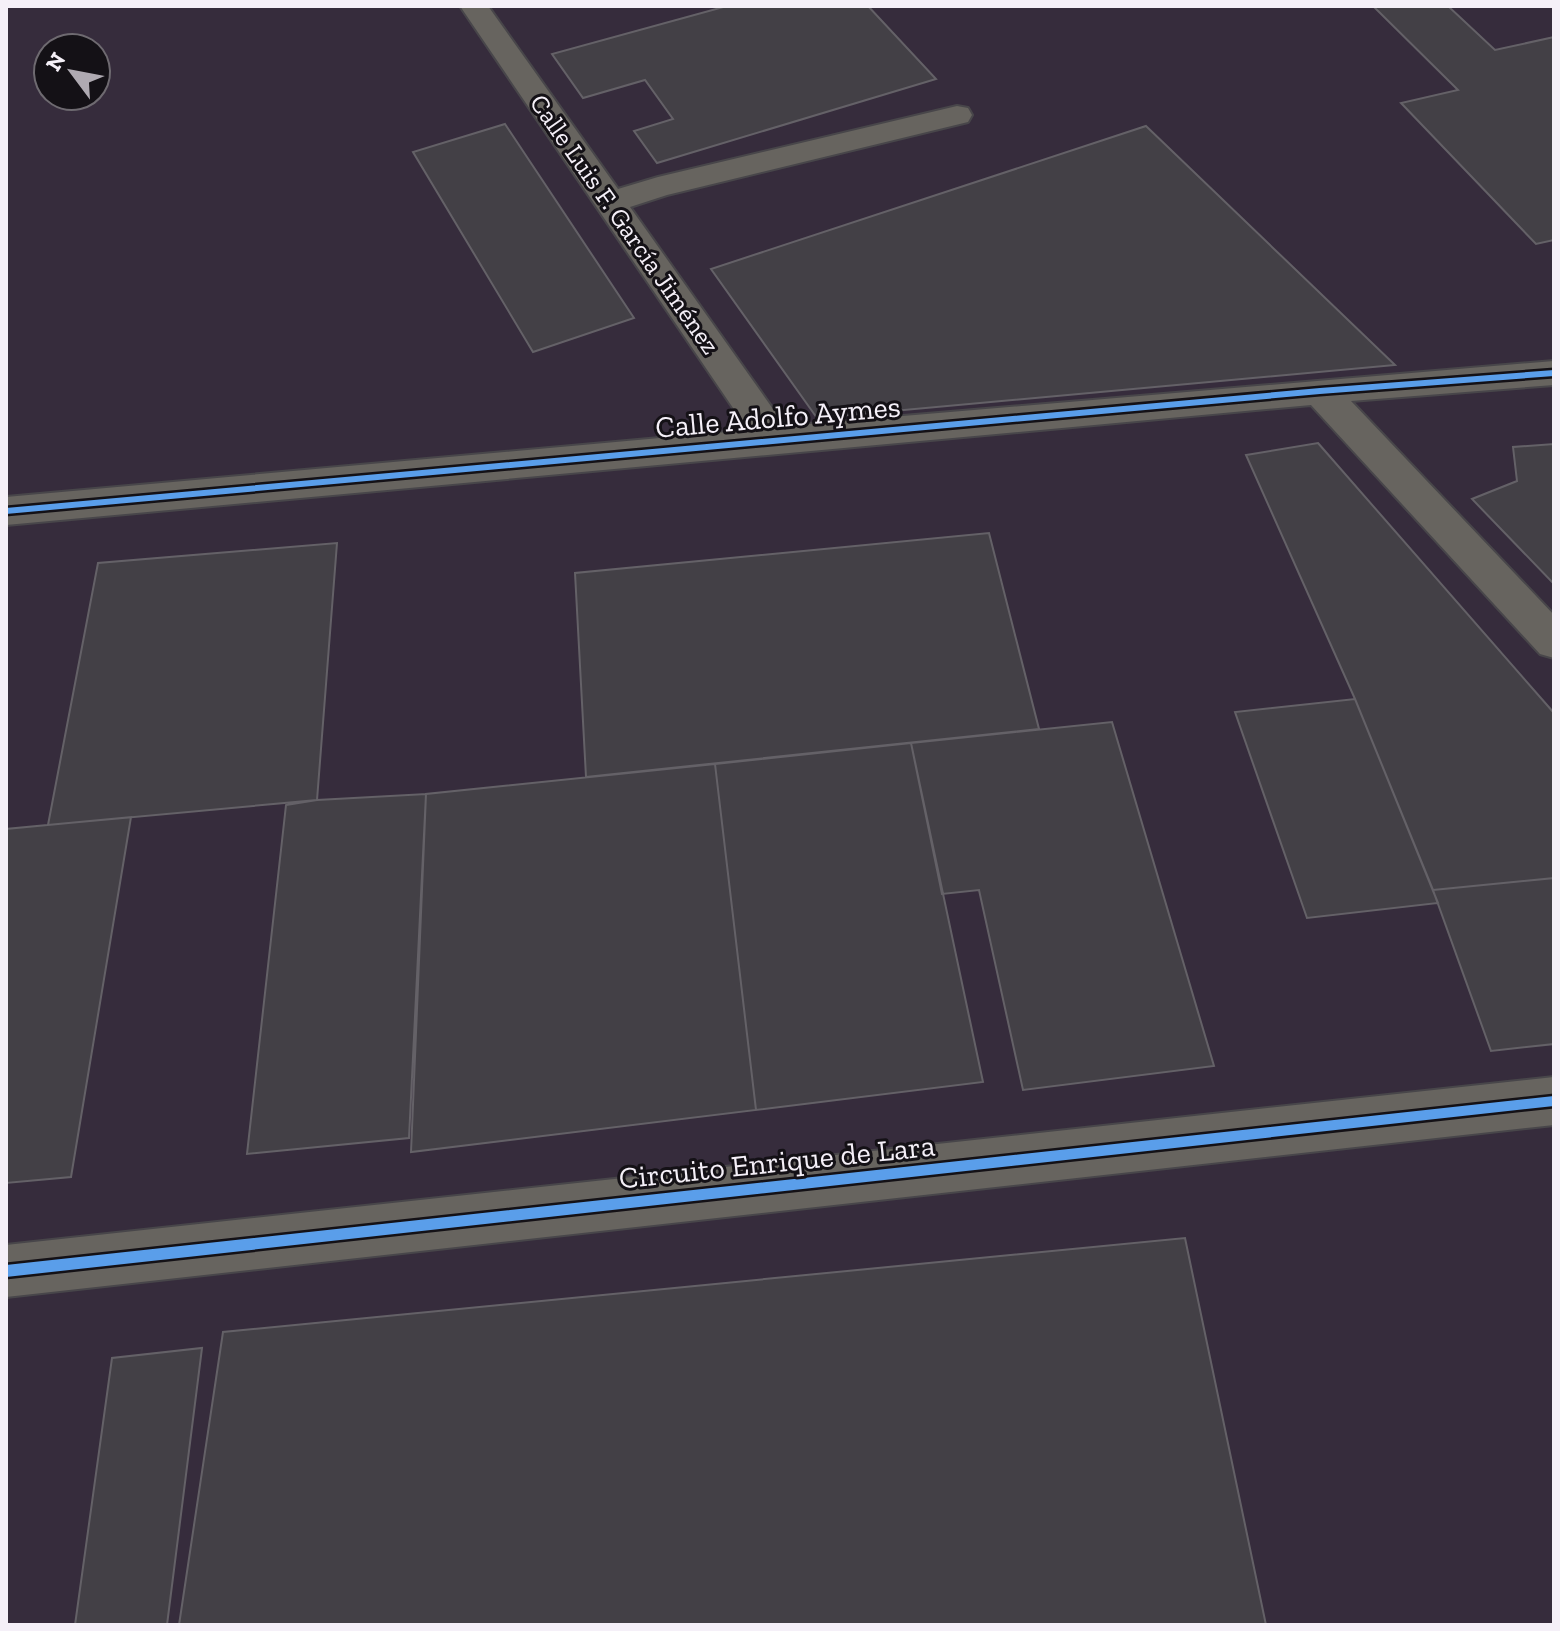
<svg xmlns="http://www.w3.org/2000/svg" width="1560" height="1631" viewBox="0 0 1560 1631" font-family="'Zilla Slab',serif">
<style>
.built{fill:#362c3c;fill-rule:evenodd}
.building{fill:#434046;stroke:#646167;stroke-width:2}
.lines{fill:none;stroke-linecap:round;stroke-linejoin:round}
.minor-casing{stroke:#48464a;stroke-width:4}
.minor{fill:#67645f;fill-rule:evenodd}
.cycleway-casing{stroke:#141116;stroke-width:5}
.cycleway{fill:#5a9eea;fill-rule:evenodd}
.labels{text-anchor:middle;stroke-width:6;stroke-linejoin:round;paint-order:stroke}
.far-street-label{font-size:26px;fill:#f5f0f8;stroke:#141116}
.street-label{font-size:30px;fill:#f5f0f8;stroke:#141116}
</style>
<rect width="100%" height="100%" fill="#2c292f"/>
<path class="built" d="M6,6H1554V1625H6ZM48,48H96V96H48Z"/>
<path class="building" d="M727,6H868L936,79L657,163L634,131L673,119L645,80L583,98L552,54Z
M1373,6H1448L1495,50L1554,37V240L1536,244L1401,103L1458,90Z
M505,124L634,318L533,352L413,152Z
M1146,126L1395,365L817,418L711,269Z
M1318,443L1554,713V878L1433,890L1355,699L1246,455Z
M1554,444V584L1472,499L1517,481L1513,447Z
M989,533L1039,729L586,777L575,573Z
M337,543L317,800L48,825L98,563Z
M1355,699L1438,903L1307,918L1235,712Z
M1112,722L1214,1066L1023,1090L979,890L942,894L911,743Z
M911,743L983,1082L756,1110L715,764Z
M715,764L756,1110L411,1152L426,794Z
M426,794L409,1138L247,1154L286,805L317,800Z
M131,817L71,1177L6,1183V829Z
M1554,878V1044L1491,1051L1433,890Z
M1185,1238L1266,1625H179L223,1332Z
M202,1348L167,1625H75L112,1358Z"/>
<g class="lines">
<g class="minor-casing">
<path id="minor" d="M460,6H488L618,189L658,177L957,106L968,108L972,115L968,122L667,195L630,207L785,426L1554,361V385L1351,401L1554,615V658L1540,654L1311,405L6,525V497L748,430Z
M1554,1077V1125L6,1297V1245Z"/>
</g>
<use href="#minor" class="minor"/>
<g class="cycleway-casing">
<path id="cycleway" d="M1554,370V376L1320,394L6,514V508L1320,388Z
M1554,1096V1106L6,1277V1265Z"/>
</g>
<use href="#cycleway" class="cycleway"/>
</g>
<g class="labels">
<g class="far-street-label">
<text transform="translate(625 224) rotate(55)" y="9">Calle Luis F. García Jiménez</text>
</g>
<g class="street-label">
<text transform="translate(778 417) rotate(-5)" y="10">Calle Adolfo Aymes</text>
<text transform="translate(777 1162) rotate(-6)" y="10">Circuito Enrique de Lara</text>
</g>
</g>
<rect width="1560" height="1631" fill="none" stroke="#f5f0f8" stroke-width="16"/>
<g transform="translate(72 72) rotate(302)"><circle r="38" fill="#141116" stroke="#6e6a70" stroke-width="2"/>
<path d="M0-6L14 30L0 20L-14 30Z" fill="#afaab2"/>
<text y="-12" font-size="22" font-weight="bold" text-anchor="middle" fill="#f5f0f8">N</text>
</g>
</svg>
